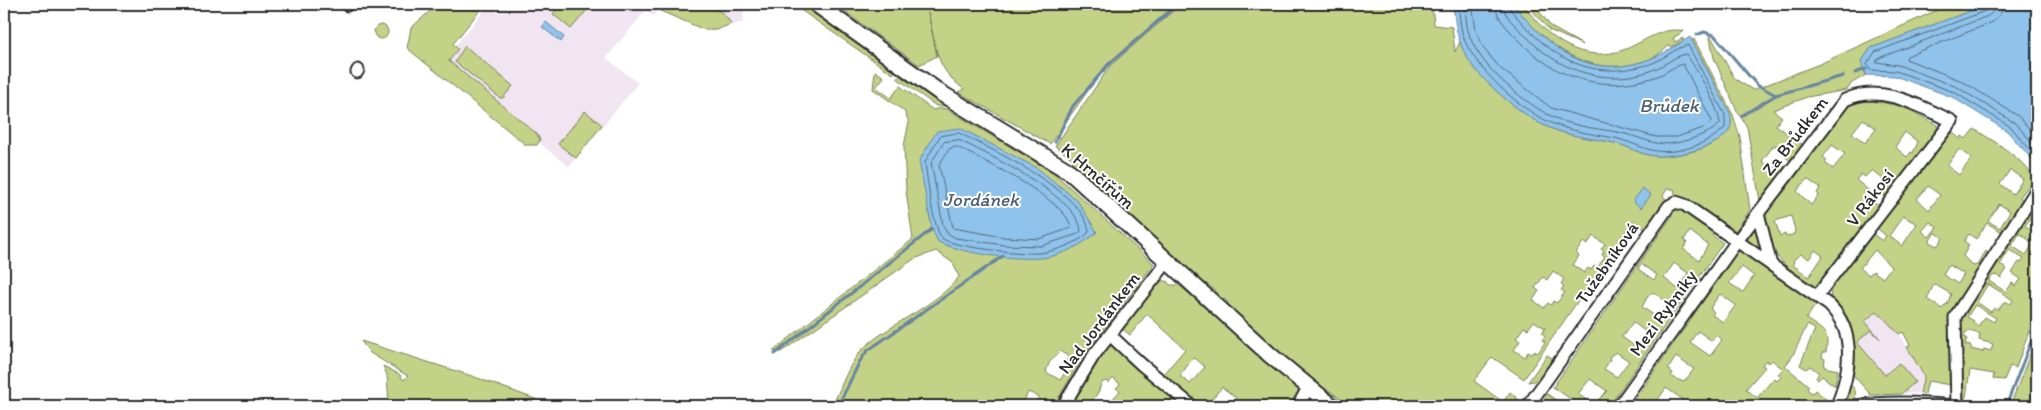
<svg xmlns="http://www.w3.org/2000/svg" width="2041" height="410" viewBox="0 0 2041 410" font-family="Itim,sans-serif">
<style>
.built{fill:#f0e5f1}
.green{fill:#c4d287;stroke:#787e59;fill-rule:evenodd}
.water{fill:#8fc3ec;stroke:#67869f}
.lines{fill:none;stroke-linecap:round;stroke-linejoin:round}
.shore{stroke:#536878;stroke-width:1}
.stream{stroke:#67869f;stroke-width:3}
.minor-casing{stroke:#2b2b2b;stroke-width:15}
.tertiary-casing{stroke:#2b2b2b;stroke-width:19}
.minor{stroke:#fff;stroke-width:11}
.tertiary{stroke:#fff;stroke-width:15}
.labels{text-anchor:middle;stroke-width:4;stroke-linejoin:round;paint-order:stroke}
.street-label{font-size:18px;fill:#2b2b2b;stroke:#fff}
.water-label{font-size:19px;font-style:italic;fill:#4e606f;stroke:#fff}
</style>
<rect width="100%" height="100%" fill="#fff"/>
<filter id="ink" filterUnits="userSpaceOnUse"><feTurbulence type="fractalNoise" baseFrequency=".02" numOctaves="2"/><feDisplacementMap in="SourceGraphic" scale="10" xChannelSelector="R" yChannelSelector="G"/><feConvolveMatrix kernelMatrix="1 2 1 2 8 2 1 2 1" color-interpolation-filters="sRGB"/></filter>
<g filter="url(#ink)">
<path class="built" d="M506,4H743L744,22L709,31L658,10L653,16L646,10L606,58L638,83L569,167L441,63L489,5L498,13Z
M1876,307L1899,334L1924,376L1920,393L1871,395L1853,375L1854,333Z"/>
<path class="green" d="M438,4H485L453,44L458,49L449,61L537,134L540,140L537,145H526L407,48L411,28Z
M561,4H592L571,29L553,14Z
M663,4C687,4 719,0 731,24L716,30H705L658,10Z
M792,4H805L894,67L895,71L893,74Z
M834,4H1176L1107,64L1050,144L958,92L964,89C934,68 937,47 928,13L937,56L919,65Z
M1181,4H1432L1434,25L1452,27L1455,52L1460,42C1476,76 1509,106 1542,124C1564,136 1590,138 1615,143C1628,146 1641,155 1655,156C1676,157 1730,148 1731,121L1715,84L1692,40L1694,39L1733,115L1740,137L1750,210L1736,230L1733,231L1687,199L1676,197L1674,189H1667L1663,196L1667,200L1645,229L1633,221L1524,379L1492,357L1474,381L1503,402L1510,392L1517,398L1520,406H1350L1327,389L1323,392L1224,306L1228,302L1224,299L1221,303L1218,293L1207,284L1204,288L1072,164L1073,159L1055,146L1110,66ZM1593,236L1605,244L1601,249L1604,251L1602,255L1605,257L1597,268L1594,266L1591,270L1588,268L1584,273L1573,265L1579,256L1576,253L1583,242L1587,245ZM1553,271L1564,279L1561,284L1564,286L1561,290L1565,292L1557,303L1553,301L1551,305L1548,303L1544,308L1533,300L1539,291L1535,288L1543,277L1547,280ZM1534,321L1545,328L1542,333L1545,336L1542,340L1545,342L1538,353L1534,351L1532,354L1528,352L1525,357L1514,350L1520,341L1516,338L1524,327L1528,329Z
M1512,4H1523C1547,38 1582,66 1626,49C1645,41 1663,26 1684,31L1673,38L1675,42L1683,38V41L1671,47L1669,46C1663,50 1658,56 1650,59C1590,82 1549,47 1512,4Z
M1527,4H1534L1551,27L1583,45L1549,30Z
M1950,4H1989L1871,48L1861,62L1866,75L1852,83L1847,90L1807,97L1773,110L1782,117L1776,125L1803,145L1791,161L1784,156L1786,153L1774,145L1762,161L1773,170L1780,163L1786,167L1760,201L1747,127L1737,111L1714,58L1709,33L1735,79L1753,90L1822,63Z
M374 32a7 7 0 1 1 14 0a7 7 0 1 1-14 0Z
M465,46L513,86L503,98H500L455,62Z
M875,71L884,77L876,87L891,98L900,86L933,110L940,108L947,109L1054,173L1154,264L1083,356L1054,406L1036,403L1039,397L1028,392L1022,406H832C842,387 849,360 866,346C893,322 937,305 959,277L953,263L936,251L914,259L781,352L773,351L913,239L906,191L904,146L909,122L904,111L873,89ZM1060,351L1069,357L1061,368L1066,371L1060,380L1046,372L1049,363Z
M903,74V78L945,106H936L897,78Z
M1858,99L1903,106L1937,125L1938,133L1887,198L1879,191L1885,184V181L1872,170L1865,177L1861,174L1856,180L1873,194L1870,199L1880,207L1819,286L1812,287C1785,268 1761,248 1766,211L1851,101ZM1863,119L1876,128L1865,143L1852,133ZM1905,132L1918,142L1913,153L1911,152L1907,157L1895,147ZM1832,145L1845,154L1833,169L1825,163L1827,160L1823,157ZM1807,179L1820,188L1817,193L1819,195L1811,205L1797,191ZM1791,216L1795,230L1794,234L1786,237L1785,234L1780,236L1775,221ZM1815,250L1823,256L1809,277L1793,265L1794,259L1801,254L1809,259Z
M585,111L602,125L576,158L558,144Z
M1974,129C1997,143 2018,155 2035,178L2020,197L2022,200L2002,232L1987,223L1976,239L1969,234L1964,241L1969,245L1963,256L1973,266L1977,265L1986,251L1988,253L1949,317L1950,385L1928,381L1925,394L1920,393L1924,376L1907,347L1910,345L1903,332L1899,334L1877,311L1865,321L1880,339L1871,330L1857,342L1885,375L1899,363L1915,382L1901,394L1871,395L1853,375C1855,346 1857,319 1831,299L1830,289L1873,234L1882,241L1886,236L1877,228L1952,132L1960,139L1962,136L1966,139ZM1959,149L1972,158L1959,175L1947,166ZM2010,170L2023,179L2013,194L2000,184ZM1928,186L1940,195L1929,210L1917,199ZM1999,204L2010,211L2000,228L1988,221ZM1903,216L1917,224L1902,246L1889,236ZM1930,222L1937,227L1929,237L1922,231ZM1935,232L1943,238L1937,246L1929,242ZM1875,250L1891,267L1883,278L1873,271L1869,275L1860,268ZM1949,265L1964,274L1958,284L1943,275ZM1934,284L1951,294L1947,305L1946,304L1942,309L1927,299Z
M2037,206V214L2034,212L2025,226L2037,234V309L2016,368L2010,366L2004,380L1993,379L1994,374L1970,370L1966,397L1963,400L1961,320L2033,207L2036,208ZM2019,234L2023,235L2033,244L2026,255L2012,246ZM2009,250L2024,259L2021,263L2019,262L2012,273L2021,279L2016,286L2012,283L2006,292L1989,281L1992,276L1997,275L2001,278L2007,269L2000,265ZM1988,284L2013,300L2011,304L2005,301L1998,310L1994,308L1991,312L1977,302ZM1975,305L1996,318L1994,322L1985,317L1978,326L1973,323L1974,321L1967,317ZM1969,331L1980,334L1979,340L1993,344L1991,351L1984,349L1983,352L1971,349V346L1965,345L1967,338L1964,337L1966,332Z
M1679,207L1714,231L1712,235L1723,243L1609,406H1596L1598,400L1607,391L1590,379L1578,394L1595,406L1586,402L1581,406L1553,387L1672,216L1668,214L1671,210ZM1690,231L1708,245L1699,260L1683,249L1687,243L1684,240ZM1674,263L1688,273L1678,289L1664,278ZM1641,264L1657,275L1654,280L1638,269ZM1653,292L1668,303L1658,318L1642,307L1648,296H1649ZM1633,322L1647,333L1637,348L1622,337ZM1616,352L1629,361L1617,377L1604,369L1610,360L1609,357Z
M1754,227L1756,228L1762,252L1746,241Z
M1739,249L1755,258L1753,261L1755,262L1780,279L1782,277L1817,303L1806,319C1822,330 1830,331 1826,352H1823L1822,358L1825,359L1824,367L1838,370L1835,386L1822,376L1818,380L1816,378L1819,373L1810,366L1806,369L1800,365L1815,329L1807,325L1792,357L1785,366L1809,386L1807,389L1812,393L1815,390L1827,400L1822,406H1769L1764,403L1762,406H1677L1682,399L1666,388L1657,401L1664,406H1630L1728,266L1725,263ZM1742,267L1754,276L1743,292L1729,283ZM1720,294L1736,305L1723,322L1712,315L1714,312L1710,308ZM1698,331L1712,341L1716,335L1722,340L1710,356L1690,342ZM1676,357L1694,369L1684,382L1671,377L1673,373L1668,369ZM1766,360L1769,363L1772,360L1783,369L1778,374L1781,377L1777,381L1774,378L1757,398L1746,389L1765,367L1762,365Z
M1160,281H1167L1170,285H1179L1299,390L1300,394L1293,406H1230L1236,398L1222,387L1210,401L1217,406H1197C1180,385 1171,385 1151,369C1139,359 1129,346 1118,335L1164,374L1185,349L1147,314L1130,335L1121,328ZM1195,358L1205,367L1190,384L1180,376L1192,359Z
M2037,336V406H2010Z
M361,341L472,376L554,406H387L389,404L387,375L383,366L399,374L404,380L408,376L370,353Z
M1112,343L1129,357L1127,361L1185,406H1106L1120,391L1116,388L1120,384L1113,378L1109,383L1106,381L1101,383L1099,391L1090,404L1092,406H1068L1070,402L1073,403L1084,384L1082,382L1093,364Z
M1547,355L1554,359L1540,380L1528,382Z
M1851,385L1855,390L1856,401L1851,402L1847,396L1848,388Z
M1547,394L1565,406H1539Z"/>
<path class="water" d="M1453,4H1513C1549,48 1589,82 1650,59C1664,54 1678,44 1690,37L1730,113C1731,118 1732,123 1730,128C1723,148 1673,157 1655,156C1641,155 1628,146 1615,143C1591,138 1564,136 1541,124C1518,111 1482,82 1468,59C1457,42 1455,23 1453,4Z
M1989,4H2037V165L2007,131L1952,97L1895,76L1866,75L1861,62L1871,48Z
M546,22L564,37L561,42L542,27Z
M960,128L1037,168L1077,200L1097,232C1083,245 1061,256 1042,258C1012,260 965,254 938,242L932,229L919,161L937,131Z
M1643,188L1651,195L1641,208L1633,201Z"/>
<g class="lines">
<path class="shore" d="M1458,4C1460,16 1460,30 1465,41C1477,69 1518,107 1545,120C1567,131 1592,134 1615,138C1628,141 1639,147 1651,150C1676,156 1708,144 1725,128V115L1688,45C1675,48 1663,60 1650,64C1587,83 1549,56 1510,9L1509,4
M1465,4C1466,15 1466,27 1470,37C1481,67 1520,99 1547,114C1568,126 1594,128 1617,132C1651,139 1656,151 1694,138C1704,134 1711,132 1720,124C1719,107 1696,68 1686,54C1675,56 1665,65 1655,69C1610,88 1559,72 1527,37C1518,28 1503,16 1503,4
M1472,4L1476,30L1484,49L1500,68L1551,108L1656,137H1677L1706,127L1712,121L1683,64C1673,66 1665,74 1655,77C1605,93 1556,80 1520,41C1510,31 1496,19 1495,4
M1989,4L1987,10L1975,15L1875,52L1867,64L1870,70L1896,71L1954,92L2011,127L2037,158
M1995,4L1994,11L1988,16L1879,58L1876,62L1898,65L1957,87L2015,123L2037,148
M2003,4L2001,13L1993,22L1907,56L1906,59L1962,81L2018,116L2037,137
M959,133C991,149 1086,193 1089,232C1079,243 1056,251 1041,253C1023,254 957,248 943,239C933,231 927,176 925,162L940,136Z
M959,140C988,155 1078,196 1081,231L1078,234L1041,246L1004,245L956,238L947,233L943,225L931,163L944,142Z
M957,147C982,160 1068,200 1071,228L1039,239L1004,237L953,228L939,165L949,149Z"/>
<path class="stream" d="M1697,35L1704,32L1714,35L1757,85L1776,95
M1855,73L1866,69
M1741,116L1776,95L1843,76
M1055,142L1073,106L1108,65L1178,4
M775,354L932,229
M838,406L860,361L867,351L1003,256
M2006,406L2037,326"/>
<g class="minor-casing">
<path id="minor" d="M346,4L347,5
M357,72L358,70
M1758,213L1771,265
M1110,335L1142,365L1192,406
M1063,406L1094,355L1167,262
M1298,406L1308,388
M1528,406L1669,206L1676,202L1685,205L1829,305C1857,332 1850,373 1837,406
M1619,406L1737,241L1845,100C1881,83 1919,106 1952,121L1817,296
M1856,406C1889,401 1921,403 1954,406
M1957,406L1955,317L2037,189"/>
</g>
<g class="tertiary-casing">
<path id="tertiary" d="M816,4L939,92L1070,172L1270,355L1332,406"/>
</g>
<use href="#minor" class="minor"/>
<use href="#tertiary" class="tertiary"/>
</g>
</g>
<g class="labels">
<g class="street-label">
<text transform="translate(1795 136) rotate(-52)" y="6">Za Brůdkem</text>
<text transform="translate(1098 176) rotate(41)" y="6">K Hrnčířům</text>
<text transform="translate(1870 198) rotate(-53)" y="6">V Rákosí</text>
<text transform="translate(1607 263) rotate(-55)" y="6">Tužebníková</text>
<text transform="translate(1663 313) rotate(-54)" y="6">Mezi Rybníky</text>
<text transform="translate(1099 323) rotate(-53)" y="6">Nad Jordánkem</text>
</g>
<g class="water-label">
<text x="1669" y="112">Brůdek</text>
<text x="981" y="206">Jordánek</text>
</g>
</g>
<rect width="2041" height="410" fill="none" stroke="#fff" stroke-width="20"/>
<rect x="10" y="10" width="2021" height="390" fill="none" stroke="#2b2b2b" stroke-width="2" filter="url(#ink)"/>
</svg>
